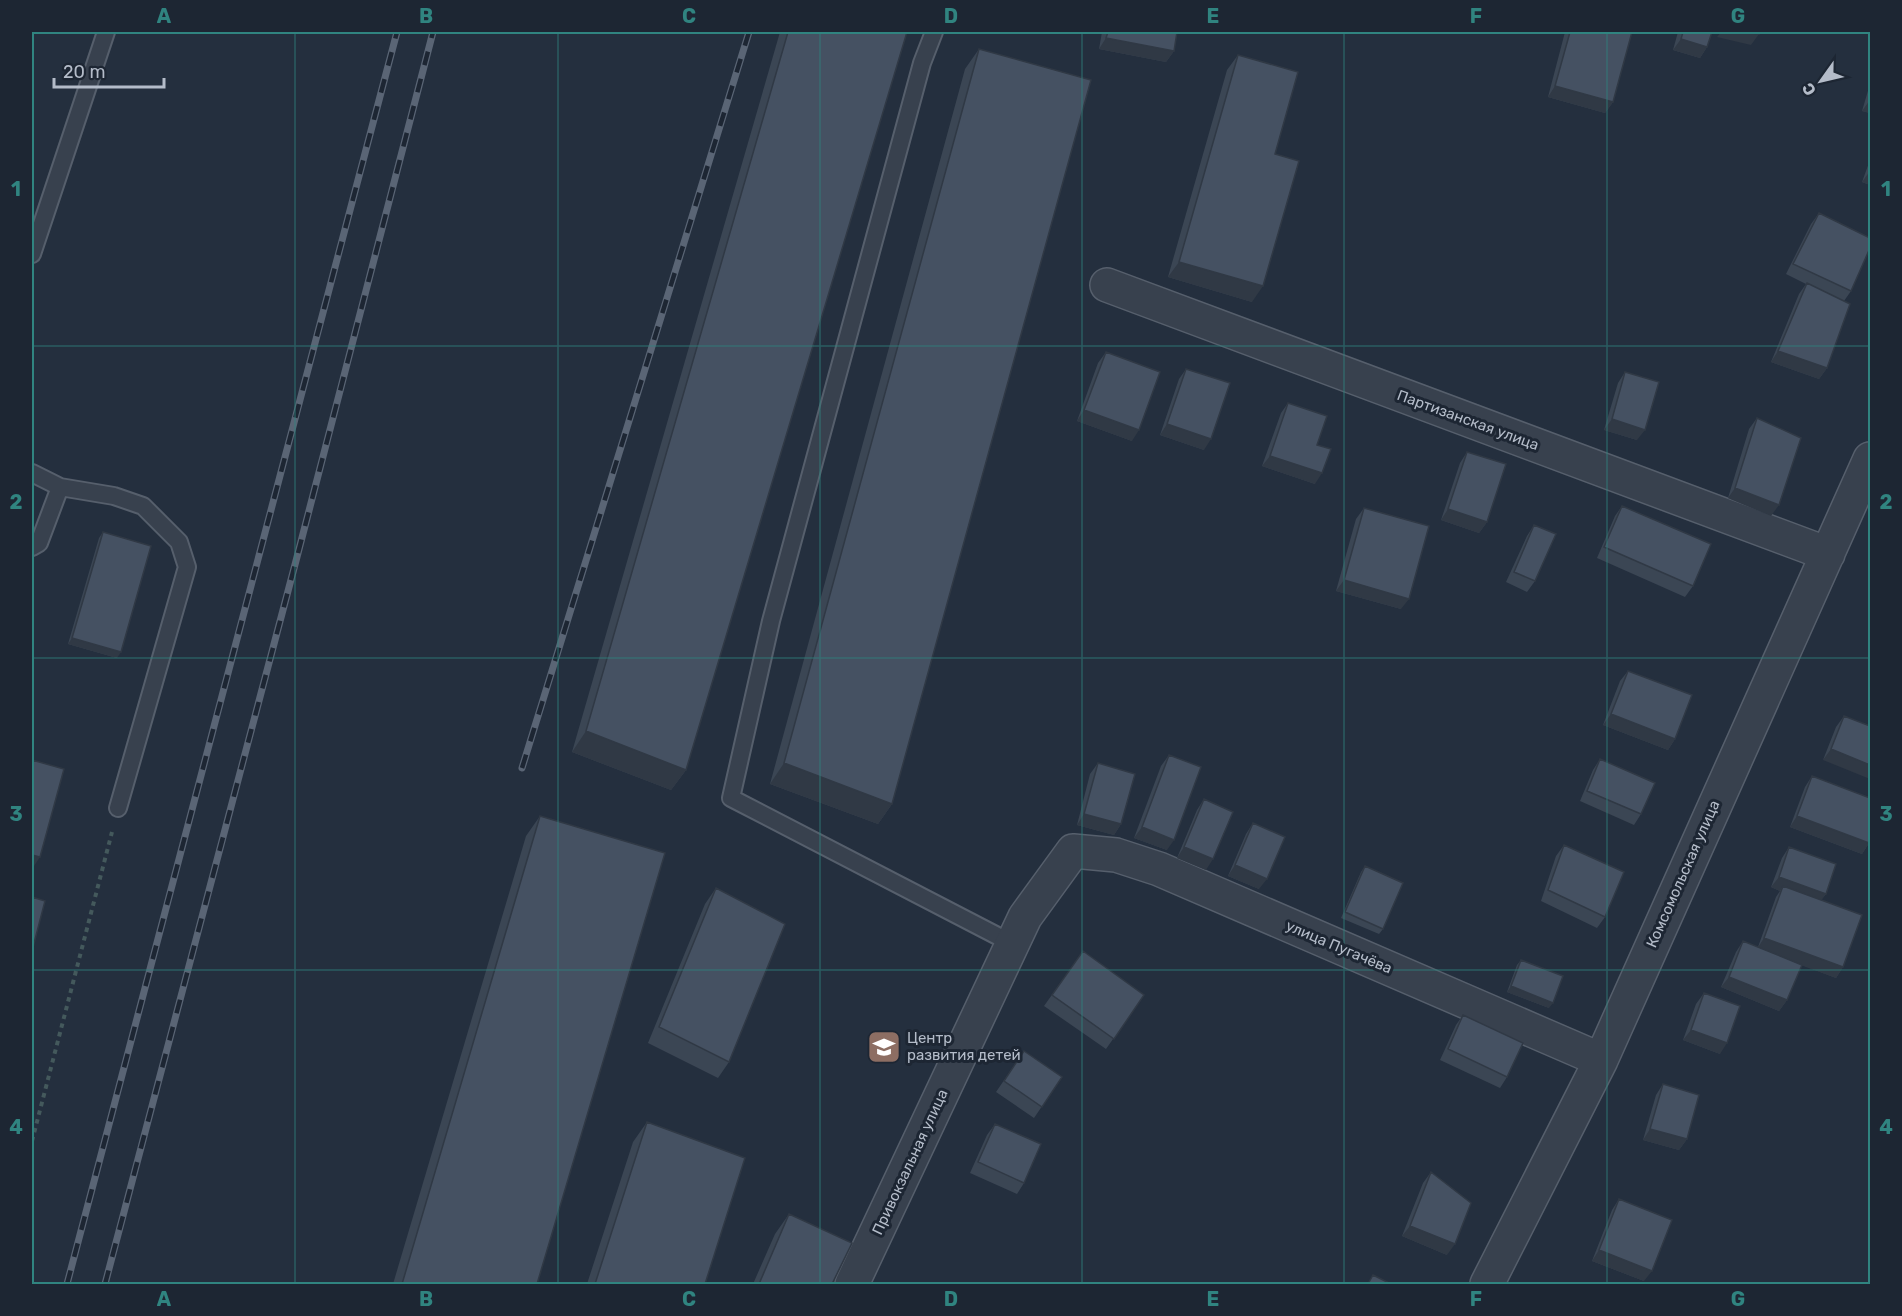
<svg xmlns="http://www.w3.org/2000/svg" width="1902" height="1316" viewBox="0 0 1902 1316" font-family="Rubik,sans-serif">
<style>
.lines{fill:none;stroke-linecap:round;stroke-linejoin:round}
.service-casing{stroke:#565f6c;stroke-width:20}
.minor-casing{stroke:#565f6c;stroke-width:36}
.path{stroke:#44595c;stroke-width:4;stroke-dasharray:4.5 4.5;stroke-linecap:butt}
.service{stroke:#38414e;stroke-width:16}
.minor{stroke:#38414e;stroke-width:33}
.rail-casing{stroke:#5a6575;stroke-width:7}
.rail{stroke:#1d2633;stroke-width:4.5;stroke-dasharray:14;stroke-linecap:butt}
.wall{fill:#3b4654}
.shaded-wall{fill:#303945}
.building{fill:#455162;stroke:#303945;stroke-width:1.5}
.grid{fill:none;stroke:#308480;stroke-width:1.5;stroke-opacity:0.55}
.labels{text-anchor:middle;stroke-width:6;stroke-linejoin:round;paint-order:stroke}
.street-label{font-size:15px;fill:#b4bcc9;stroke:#1d2633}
.poi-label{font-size:15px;fill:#b4bcc9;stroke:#1d2633;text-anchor:start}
.neatline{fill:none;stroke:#308480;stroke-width:2}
.grid-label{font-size:20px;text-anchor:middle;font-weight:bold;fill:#308480}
</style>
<rect width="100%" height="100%" fill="#242f3e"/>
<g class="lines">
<g class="service-casing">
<path id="service" d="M934,32L922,63L771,621L731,798L1013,944
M32,254L106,32
M32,473L60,487L39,543L32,547
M60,487L114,496L143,506L179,542L187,567L118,808"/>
</g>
<g class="minor-casing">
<path id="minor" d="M1107,285L1828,554
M852,1284L1025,917L1073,851L1116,855L1159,869L1601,1060
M1487,1284L1601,1060L1870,459"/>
</g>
<path class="path" d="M32,1141L112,832"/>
<use href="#service" class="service"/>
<use href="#minor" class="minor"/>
<g class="rail-casing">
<path id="rail" d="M522,768L749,32
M67,1284L397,32
M105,1284L297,557L433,32"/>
</g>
<use href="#rail" class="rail"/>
</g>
<path class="wall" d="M780,32H907L686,770L671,790L572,752Z
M1102,32H1177L1174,51L1166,62L1099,49Z
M1565,32H1632L1613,102L1605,113L1548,97Z
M1678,32H1712L1707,47L1700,58L1673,50Z
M979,49L892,804L878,824L770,784L965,69Z
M1238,55L1275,154L1252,302L1168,277L1227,70Z
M1870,84V113L1862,111Z
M1870,160V185L1862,182Z
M1819,213L1851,291L1844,301L1827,368L1819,379L1771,362L1799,294L1806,284L1786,274L1811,224Z
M1106,352L1132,441L1077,421L1098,363Z
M1186,369L1204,450L1160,435L1179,379Z
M1625,372L1637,440L1604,430L1618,383Z
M1288,403L1317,445L1315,484L1262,466L1281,413Z
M1757,418L1771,516L1728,498L1749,429Z
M1467,452L1487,522L1479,533L1441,520L1460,463Z
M1622,506L1693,586L1685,597L1597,558L1615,516Z
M1364,508L1401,609L1336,591L1356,519Z
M1534,525L1535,581L1527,592L1506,582L1527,536Z
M103,532L117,658L68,644L99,538Z
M1628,671L1675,739L1668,750L1603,725L1620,681Z
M1844,716L1870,726L1823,760L1836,727Z
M1169,755L1167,850L1134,838L1161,766Z
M1600,759L1641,814L1634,825L1580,801L1593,770Z
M1098,763L1121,824L1114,835L1077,825L1090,774Z
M1812,776L1869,843L1862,854L1790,827L1805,787Z
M1204,799L1206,870L1177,858L1197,810Z
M540,816L537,1284H393L526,836Z
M1253,823L1259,889L1228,876L1246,834Z
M1564,845L1605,917L1597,928L1541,901L1556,856Z
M1789,847L1826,894L1821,900L1843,967L1836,978L1802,965L1787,1000L1779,1011L1721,987L1736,952L1743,941L1758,947L1776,897L1780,891L1771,887L1782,858Z
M1365,866L1383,929L1379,934L1341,918L1361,872Z
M716,888L729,1062L718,1078L648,1043L705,904Z
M1083,951L1144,995L1106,1049L1044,1006Z
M1521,960L1549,1008L1507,992L1517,965Z
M1704,993L1720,1054L1683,1040L1696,1004Z
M1463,1015L1507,1077L1500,1088L1440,1060L1456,1025Z
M1024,1051L1062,1077L1034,1118L996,1092Z
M1663,1084L1687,1139L1679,1150L1643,1140L1656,1095Z
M647,1122L705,1284H587L633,1142Z
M995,1124L1024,1183L1017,1194L970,1173L987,1135Z
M1431,1172L1447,1255L1402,1236L1423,1183Z
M1619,1199L1644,1281L1592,1261L1612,1210Z
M789,1214L832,1284H753L775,1234Z"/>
<path class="shaded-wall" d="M1721,32H1747L1759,34L1751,45L1717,37Z
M1106,38L1174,51L1166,62L1099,49Z
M1681,39L1707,47L1700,58L1673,50Z
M1555,86L1613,102L1605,113L1548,97Z
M1870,100V113L1862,111Z
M1870,171V185L1862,182Z
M1179,262L1263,286L1252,302L1168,277Z
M1778,351L1827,368L1819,379L1771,362Z
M1084,410L1139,430L1132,441L1077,421Z
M1612,419L1645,430L1637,440L1604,430Z
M1167,424L1211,439L1204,450L1160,435Z
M1270,456L1322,473L1315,484L1262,466Z
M1735,488L1779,505L1771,516L1728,498Z
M1448,509L1487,522L1479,533L1441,520Z
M1344,580L1409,599L1401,609L1336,591Z
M72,638L121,652L117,658L68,644Z
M1611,714L1675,739L1668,750L1603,725Z
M586,731L686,770L671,790L572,752Z
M1831,749L1870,765V779L1823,760Z
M784,763L892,804L878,824L770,784Z
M1084,814L1121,824L1114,835L1077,825Z
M1797,816L1869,843L1862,854L1790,827Z
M1142,827L1174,840L1167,850L1134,838Z
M1184,847L1213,859L1206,870L1177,858Z
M32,855L40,857L32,869Z
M1235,865L1267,879L1259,889L1228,876Z
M1779,877L1826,894L1818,904L1783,886L1780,891L1771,887Z
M1764,938L1843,967L1836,978L1757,949Z
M1729,977L1787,1000L1779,1011L1721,987Z
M1511,986L1553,1003L1549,1008L1507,992Z
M1691,1030L1727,1043L1720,1054L1683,1040Z
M1650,1129L1687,1139L1679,1150L1643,1140Z
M1410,1226L1455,1244L1447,1255L1402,1236Z
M1599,1250L1652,1271L1644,1281L1592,1261Z"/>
<path class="building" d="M788,32H907L686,770L586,731Z
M1108,32H1177L1174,51L1106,38Z
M1570,32H1632L1613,102L1555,86Z
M1683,32H1712L1707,47L1681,39Z
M1747,32H1759V34Z
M979,49L1091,80L892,804L784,763Z
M1238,55L1298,72L1275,154L1299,161L1263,286L1179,262Z
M1819,213L1870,238V248L1851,291L1793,264Z
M1807,283L1850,304L1827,368L1778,351Z
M1106,352L1160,372L1139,430L1084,410Z
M1186,369L1230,383L1211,439L1167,424Z
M1625,372L1659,382L1645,430L1612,419Z
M1288,403L1327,416L1317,445L1331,449L1322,473L1270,456Z
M1757,418L1801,438L1779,505L1735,488Z
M1467,452L1506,464L1487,522L1448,509Z
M1622,506L1711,544L1693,586L1604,547Z
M1364,508L1429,526L1409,599L1344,580Z
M1534,525L1556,534L1535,581L1514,572Z
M103,532L151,546L121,652L72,638Z
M1628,671L1692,695L1675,739L1611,714Z
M1844,716L1870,726V765L1831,749Z
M1169,755L1201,767L1174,840L1142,827Z
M1600,759L1655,783L1641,814L1587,791Z
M32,760L64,769L40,857L32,855Z
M1098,763L1135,774L1121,824L1084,814Z
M1812,776L1870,798V840L1869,843L1797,816Z
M1204,799L1233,812L1213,859L1184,847Z
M540,816L665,853L537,1284H402Z
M1253,823L1285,837L1267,879L1235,865Z
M1564,845L1624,872L1605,917L1548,890Z
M1789,847L1836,864L1826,894L1779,877Z
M1365,866L1403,883L1383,929L1345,912Z
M1783,886L1862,915L1843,967L1764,938Z
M716,888L785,924L729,1062L659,1027Z
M32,897L45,901L32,951Z
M1743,941L1802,965L1787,1000L1729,977Z
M1083,951L1144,995L1114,1039L1052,995Z
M1521,960L1563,976L1553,1003L1511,986Z
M1704,993L1740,1006L1727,1043L1691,1030Z
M1463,1015L1523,1043L1507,1077L1448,1049Z
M1024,1051L1062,1077L1042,1107L1004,1081Z
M1663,1084L1699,1095L1687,1139L1650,1129Z
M647,1122L745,1158L705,1284H595Z
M995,1124L1041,1144L1024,1183L978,1162Z
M1431,1172L1471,1203L1455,1244L1410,1226Z
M1619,1199L1672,1220L1652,1271L1599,1250Z
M789,1214L852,1243L832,1284H759Z
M1373,1275L1391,1284H1368Z"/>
<path class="grid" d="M295,32V1284M558,32V1284M820,32V1284M1082,32V1284M1344,32V1284M1607,32V1284M32,346H1870M32,658H1870M32,970H1870"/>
<defs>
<g id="university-square" transform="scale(1.725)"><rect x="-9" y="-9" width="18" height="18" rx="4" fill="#8d6e63" stroke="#1d2633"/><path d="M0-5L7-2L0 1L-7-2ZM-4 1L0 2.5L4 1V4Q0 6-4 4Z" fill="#fff"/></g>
</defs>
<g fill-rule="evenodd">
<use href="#university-square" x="884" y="1047"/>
</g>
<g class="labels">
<g class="street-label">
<text transform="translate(1468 420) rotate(20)" y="5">Партизанская улица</text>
<text transform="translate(1683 874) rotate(-66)" y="5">Комсомольская улица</text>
<text transform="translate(1339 947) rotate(23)" y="5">улица Пугачёва</text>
<text transform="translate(910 1162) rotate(-65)" y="5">Привокзальная улица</text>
</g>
<g class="poi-label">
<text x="907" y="1043">Центр<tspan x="907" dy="17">развития детей</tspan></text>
</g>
</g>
<rect width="1902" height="1316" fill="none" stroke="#1d2633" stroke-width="66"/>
<g transform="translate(1821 81) rotate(236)" stroke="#1d2633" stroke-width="4.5" paint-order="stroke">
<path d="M0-4.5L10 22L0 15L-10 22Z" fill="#b4bcc9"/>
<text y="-9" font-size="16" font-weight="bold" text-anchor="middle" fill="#b4bcc9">С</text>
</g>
<path d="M54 78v9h110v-9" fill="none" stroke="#b4bcc9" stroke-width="3"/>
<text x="63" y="78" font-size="18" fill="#b4bcc9" stroke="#1d2633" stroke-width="4.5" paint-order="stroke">20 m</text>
<rect x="33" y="33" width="1836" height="1250" class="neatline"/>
<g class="grid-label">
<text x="164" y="23">A</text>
<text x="426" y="23">B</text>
<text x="689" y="23">C</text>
<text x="951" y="23">D</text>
<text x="1213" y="23">E</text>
<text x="1476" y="23">F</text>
<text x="1738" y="23">G</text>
<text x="16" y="196">1</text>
<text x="1886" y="196">1</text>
<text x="16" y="509">2</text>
<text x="1886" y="509">2</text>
<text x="16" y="821">3</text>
<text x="1886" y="821">3</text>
<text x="16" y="1134">4</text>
<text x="1886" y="1134">4</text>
<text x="164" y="1306">A</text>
<text x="426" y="1306">B</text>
<text x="689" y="1306">C</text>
<text x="951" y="1306">D</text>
<text x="1213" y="1306">E</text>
<text x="1476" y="1306">F</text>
<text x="1738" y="1306">G</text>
</g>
</svg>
